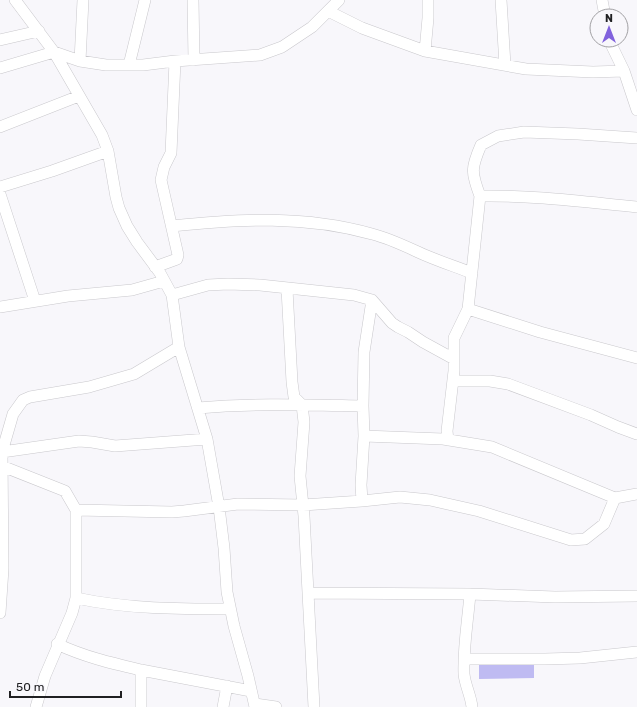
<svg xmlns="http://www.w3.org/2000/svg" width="637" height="707" viewBox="0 0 637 707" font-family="Rubik,sans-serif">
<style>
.building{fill:#bfbbf2}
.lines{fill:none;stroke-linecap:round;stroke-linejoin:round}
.minor-casing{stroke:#c9c8cc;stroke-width:12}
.minor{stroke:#fff;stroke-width:11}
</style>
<rect width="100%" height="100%" fill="#f8f7fb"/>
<path class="building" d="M534,664V678L479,679V665Z"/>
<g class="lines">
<g class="minor-casing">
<path id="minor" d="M15,0L54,52L102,135L108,151L116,197L119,208L127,226L137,242L160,273L172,295L179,347L207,439L219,507L224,548L227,592L234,626L248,676L255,707
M193,0L194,60
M501,0L505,65
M602,0L605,16
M328,11L362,28L425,51L526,69L593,72L624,71L637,110
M0,40L39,31
M609,40L624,71
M425,51L428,18V0
M80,61L83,0
M129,65L145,0
M0,68L54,52L80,61L106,65H143L175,61L260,55L282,47L312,27L339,0
M0,127L79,96
M637,138L578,134L524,132L498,136L481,145C471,168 471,172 480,196C533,195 585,202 637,207
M0,187L52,171L108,151
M0,194L35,301
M172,226C241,219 304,215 372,234C388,238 403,245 418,252C435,260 454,266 472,273
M155,267L177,259L178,255L161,180L164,167L171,153L175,61
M287,289L292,382L294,397L302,405L304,422L300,476L304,516L314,707
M172,295L208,285L228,284L260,285L354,295L372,300L392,323L398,327L408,332L423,342L454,359
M0,307L68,296L132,290L164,281
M468,309L540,332L637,358
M453,381H490L508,384L591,415L618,427L637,434
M198,408C253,403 308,405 363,406
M364,436L363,406L364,352L372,300
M448,440L447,431L454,371V338L468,309L480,196
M2,452L79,441L92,442L115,446L207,439
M2,466L65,491L76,510L172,512L184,511L238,504L303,505L362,501L361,485L364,436L443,439L492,447L615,498L637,494
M362,501L400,497L430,500L479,511L571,540L585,539L604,524L615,498
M308,593L470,594L555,597L637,596
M470,594C468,620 463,647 464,674C465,685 471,696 472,707
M76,598C127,609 179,609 230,609
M0,613L3,569L2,452L13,414L23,400L30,397L89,387L134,374L179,347
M57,644C85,657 111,663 141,670
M464,659H545L580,658L637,652
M255,704L276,707
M36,707L45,676L72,613L76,598V510
M141,707V670L251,691
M223,707L227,686"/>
</g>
<use href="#minor" class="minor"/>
</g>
<g transform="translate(609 28)"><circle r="19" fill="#f8f7fb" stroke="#a2a1a4"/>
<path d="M0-3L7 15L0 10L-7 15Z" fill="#8162dd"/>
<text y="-6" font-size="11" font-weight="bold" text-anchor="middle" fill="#202022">N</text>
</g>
<path d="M10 691v6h111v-6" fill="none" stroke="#202022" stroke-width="2"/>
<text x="16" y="691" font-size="12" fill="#202022" stroke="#f8f7fb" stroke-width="3" paint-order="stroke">50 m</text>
</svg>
